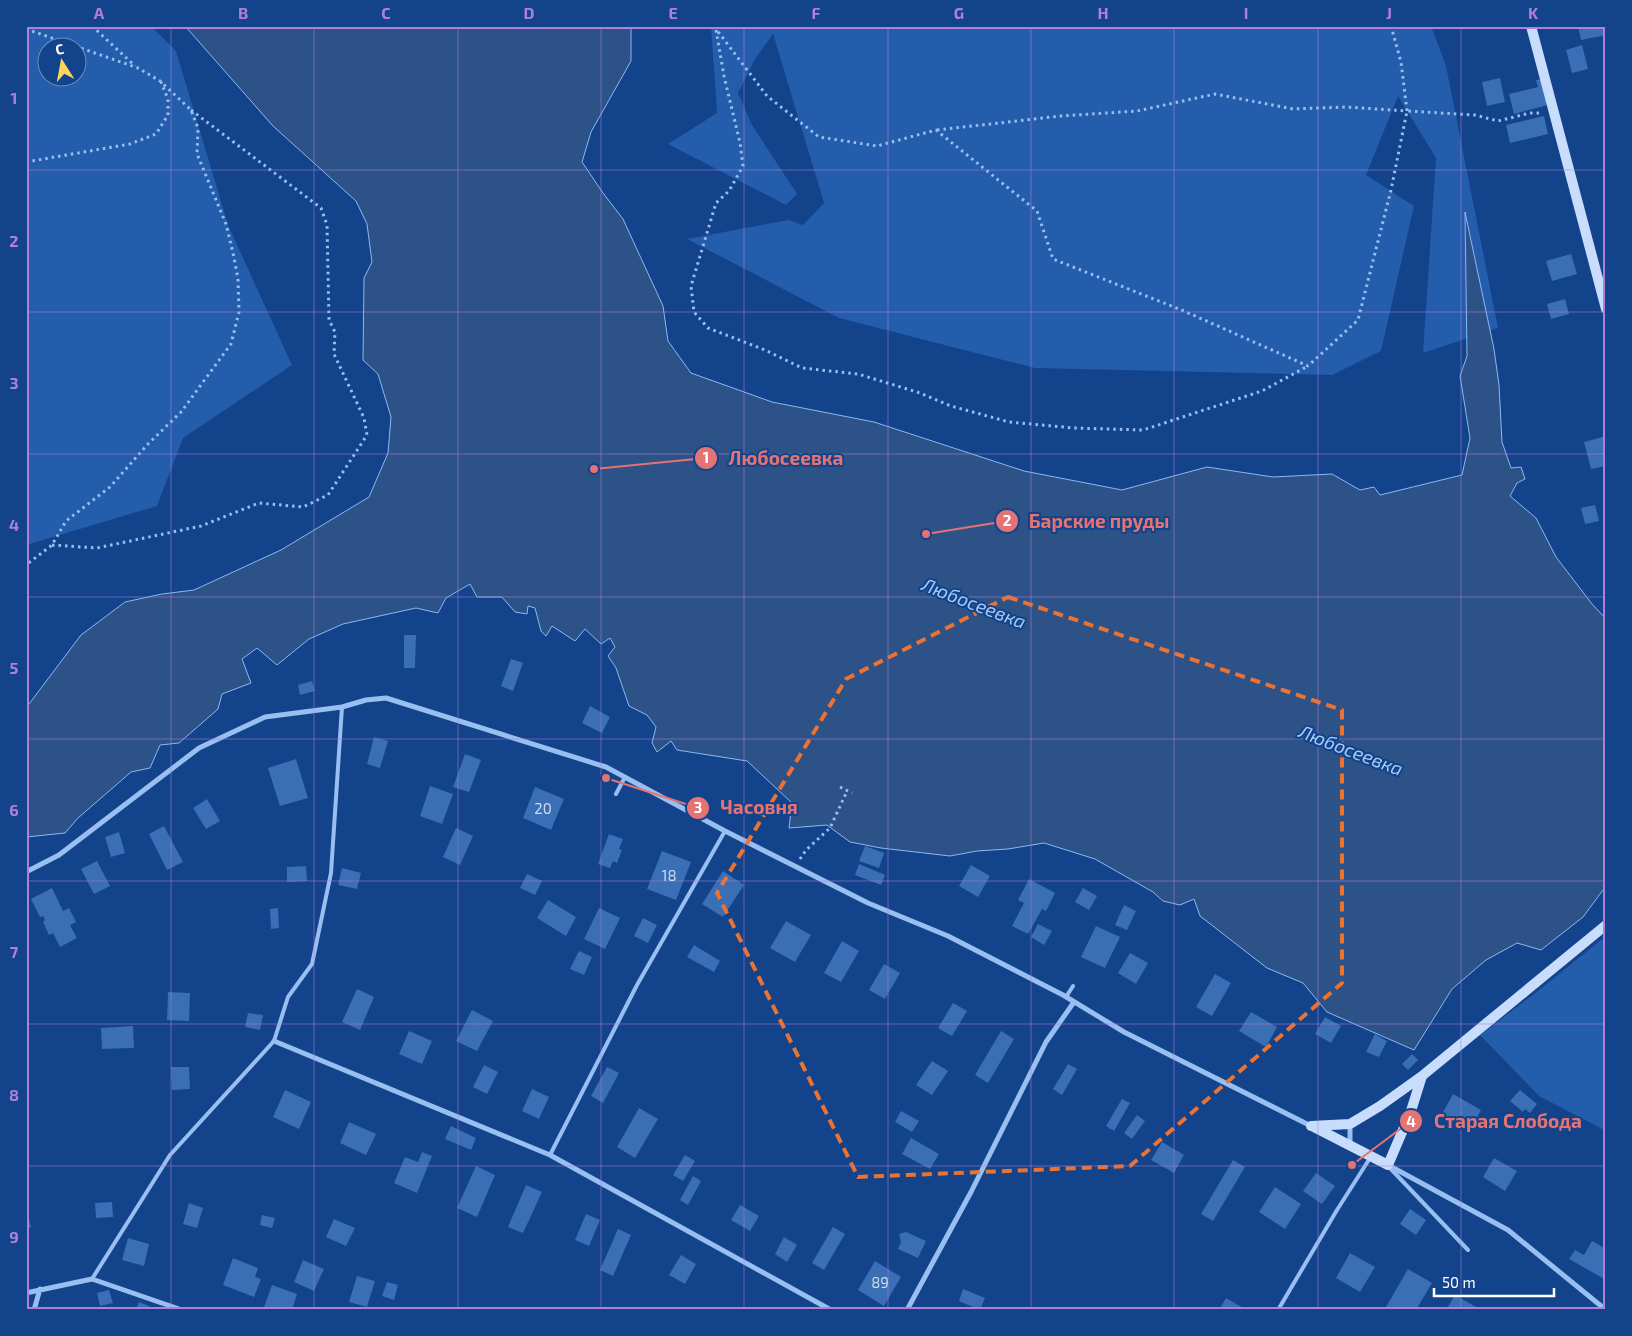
<svg xmlns="http://www.w3.org/2000/svg" width="1632" height="1336" viewBox="0 0 1632 1336" font-family="'Exo 2',sans-serif">
<style>
.green{fill:#245dab;fill-rule:evenodd}
.water{fill:#2d5287;stroke:#8bb9f4}
.building{fill:#3a6eb5}
.lines{fill:none;stroke-linecap:round;stroke-linejoin:round}
.path{stroke:#99bef1;stroke-width:3;stroke-dasharray:2.5 4;stroke-linecap:butt}
.lane{stroke:#99bef1;stroke-width:4}
.street{stroke:#99bef1;stroke-width:5}
.secondary{stroke:#c8ddfc;stroke-width:10}
.marked{fill:none;stroke:#eb7230;stroke-width:4;stroke-dasharray:10 6;stroke-linejoin:round}
.grid{fill:none;stroke:#b080d9;stroke-width:1;stroke-opacity:0.55}
.labels{text-anchor:middle;stroke-width:4;stroke-linejoin:round;paint-order:stroke}
.number-label{font-size:15px;fill:#cedbec}
.water-label{font-size:19px;font-style:italic;fill:#a5c9f8;stroke:#12438b}
.leader{fill:none;stroke:#e47373;stroke-width:2}
.callout-dot{fill:#e47373;stroke:#12438b;stroke-width:2}
.mark-label{font-size:15px;text-anchor:middle;font-weight:bold;fill:#fff}
.callout-label{font-size:19px;text-anchor:middle;font-weight:bold;fill:#e47373;stroke:#12438b;stroke-width:4;stroke-linejoin:round;paint-order:stroke}
.neatline{fill:none;stroke:#b080d9;stroke-width:2}
.grid-label{font-size:16px;text-anchor:middle;font-weight:bold;fill:#b080d9}
</style>
<rect width="100%" height="100%" fill="#12438b"/>
<path class="green" d="M26,26H151L176,51L228,225L292,365L183,438L157,506L26,545ZM48,48H78V78H48Z
M711,26H1431L1446,66L1498,328L1423,353L1436,158L1398,96L1366,175L1414,206L1381,351L1332,375L1035,368L839,318L687,239L788,220L803,225L824,203L773,34L755,59L738,93L752,125L797,194L786,205L668,144L717,113Z
M1606,936V1131L1539,1096L1480,1035L1534,994Z"/>
<path class="water" d="M185,26H631V61L591,132L582,162L603,193L623,219L663,306L668,341L691,373L772,402L874,422L1024,471L1122,490L1207,467L1273,477L1332,474L1360,490L1374,487L1380,495L1462,475L1470,438L1460,376L1467,356L1465,212L1494,349L1499,385L1502,442L1511,468L1521,467L1525,479L1517,483L1510,496L1536,518L1556,557L1592,604L1606,619V886L1583,917L1541,950L1517,943L1486,960L1452,989L1414,1050L1327,1012L1303,983L1267,968L1200,916L1194,899L1180,905L1163,901L1153,892L1095,859L1044,843L1008,849L977,851L950,856L881,848L850,842L827,825L789,828L792,803L747,761L677,750L671,741L657,752L652,743L656,727L647,715L629,706L616,668L608,656L615,647L610,638L601,644L585,629L575,641L552,626L546,636L541,631L535,608L528,606L527,614L515,612L502,597H477L470,584L446,598L438,613L416,608L343,624L309,639L277,665L257,648L242,659L251,683L222,694L218,709L179,743L160,745L150,768L131,772L78,818L65,833L26,837V708L81,635L125,602L162,594L194,590L281,550L369,497L388,453L391,417L378,374L363,360L364,278L372,262L367,224L356,201L273,126Z"/>
<path class="building" d="M1578,26H1606V35L1581,40Z
M1582,45L1588,69L1572,73L1566,50Z
M1500,78L1505,102L1487,106L1482,82Z
M1542,79L1548,105L1514,114L1509,94L1538,87L1536,80Z
M1544,116L1548,134L1510,143L1506,125Z
M1571,254L1577,274L1552,281L1546,261Z
M1565,299L1569,314L1551,319L1547,304Z
M1606,436V466L1591,469L1584,442Z
M1595,505L1599,521L1585,524L1581,508Z
M404,635H416L415,668H404Z
M511,659L523,663L513,691L501,686Z
M312,681L315,691L300,695L298,685Z
M590,706L610,717L602,733L582,723Z
M374,737L388,741L380,768L367,764Z
M465,754L481,760L469,792L453,787Z
M296,759L308,798L280,806L268,768Z
M605,772L612,776L608,783L601,780Z
M430,786L453,794L442,824L420,816Z
M535,787L564,799L551,830L523,818Z
M207,799L220,821L206,829L193,808Z
M164,826L183,862L167,870L149,834Z
M456,828L473,836L460,865L443,857Z
M119,832L125,853L111,857L105,837Z
M609,834L623,839L619,849L622,850L617,863L613,861L610,868L598,864Z
M865,846L884,853L879,868L859,861Z
M662,851L691,862L676,900L647,889Z
M97,861L110,886L94,894L81,869Z
M859,864L885,875L881,885L855,875Z
M971,865L990,876L978,897L959,886Z
M306,866L307,881L287,882V867Z
M342,868L361,873L357,889L338,885Z
M723,871L744,885L723,917L702,904Z
M527,874L542,881L535,895L520,888Z
M1029,879L1055,893L1046,911L1042,909L1028,934L1012,926L1024,903L1018,900Z
M52,888L63,911L69,908L76,922L70,925L77,938L60,947L53,933L49,935L43,922L45,920L43,916L40,917L31,899Z
M1083,888L1097,896L1089,910L1075,902Z
M548,900L576,917L566,936L537,918Z
M1124,905L1136,911L1127,930L1115,925Z
M278,908L279,928L271,929L270,909Z
M599,908L620,918L605,949L584,939Z
M643,918L657,925L648,943L634,936Z
M786,921L811,935L795,962L770,948Z
M1038,924L1052,931L1044,945L1031,937Z
M1096,926L1120,937L1105,968L1081,957Z
M842,941L859,951L841,982L824,973Z
M694,945L720,961L714,972L687,957Z
M579,951L592,957L584,975L570,969Z
M1130,953L1148,963L1136,984L1118,973Z
M884,964L900,973L885,999L869,990Z
M1215,974L1231,983L1212,1016L1196,1007Z
M357,989L374,997L360,1030L342,1022Z
M168,992L190,993L189,1021L167,1020Z
M953,1003L967,1011L952,1036L938,1028Z
M472,1010L493,1021L477,1051L456,1041Z
M1251,1012L1277,1027L1266,1047L1239,1031Z
M248,1013L263,1015L260,1030L245,1027Z
M1325,1017L1341,1026L1331,1043L1315,1034Z
M133,1026L134,1048L102,1049L101,1028Z
M409,1031L432,1041L422,1064L399,1054Z
M1001,1031L1014,1039L988,1083L975,1075Z
M1375,1034L1387,1041L1379,1057L1366,1052Z
M1412,1054L1418,1060L1408,1070L1402,1064Z
M932,1061L948,1071L932,1095L916,1085Z
M1068,1064L1077,1069L1062,1095L1053,1089Z
M484,1065L498,1072L487,1094L473,1087Z
M171,1067H189L190,1089L172,1090Z
M607,1067L619,1073L603,1103L591,1096Z
M532,1089L549,1097L539,1119L522,1111Z
M285,1090L311,1102L299,1129L273,1117Z
M1520,1090L1537,1104L1530,1113L1525,1109L1523,1112L1510,1101Z
M1453,1094L1481,1110L1470,1130L1442,1114Z
M1122,1099L1130,1103L1114,1131L1106,1126Z
M639,1108L658,1119L635,1158L617,1147Z
M901,1111L919,1121L912,1132L895,1122Z
M1137,1115L1145,1121L1132,1139L1124,1133Z
M349,1122L376,1134L366,1155L340,1143Z
M451,1126L476,1138L471,1150L445,1139Z
M911,1138L939,1154L930,1169L902,1154Z
M1162,1142L1184,1155L1174,1173L1151,1160Z
M422,1152L432,1156L417,1193L394,1183L405,1157L418,1162Z
M685,1155L695,1161L683,1181L673,1175Z
M1494,1158L1517,1171L1505,1191L1483,1177Z
M1233,1160L1245,1167L1213,1221L1201,1214Z
M476,1166L495,1175L477,1217L457,1208Z
M1316,1173L1335,1186L1322,1204L1303,1191Z
M693,1176L701,1181L688,1205L680,1200Z
M526,1185L542,1192L523,1233L508,1227Z
M1275,1187L1301,1204L1285,1229L1259,1212Z
M112,1202L113,1217L96,1218L95,1203Z
M189,1203L203,1208L197,1228L183,1224Z
M740,1205L759,1216L750,1231L731,1220Z
M26,1207L31,1227L26,1228Z
M1410,1209L1426,1220L1416,1235L1400,1224Z
M586,1214L600,1220L589,1246L575,1240Z
M262,1215L275,1218L272,1228L260,1225Z
M334,1219L355,1228L346,1246L326,1237Z
M833,1227L845,1234L824,1270L812,1263Z
M618,1229L631,1235L613,1276L600,1270Z
M906,1232L926,1241L918,1258L898,1249L901,1242L899,1234Z
M784,1237L797,1245L787,1262L775,1254Z
M128,1238L149,1244L144,1266L122,1260Z
M1592,1241L1606,1249V1280L1569,1259L1575,1250L1584,1255Z
M1350,1253L1375,1267L1360,1292L1336,1278Z
M681,1255L696,1264L685,1284L669,1275Z
M233,1258L258,1268L255,1277L261,1279L254,1297L223,1285Z
M303,1260L324,1269L314,1291L294,1282Z
M875,1261L901,1277L884,1306L858,1290Z
M1408,1269L1432,1283L1416,1310H1391L1386,1307Z
M357,1276L375,1281L367,1307L349,1302Z
M387,1282L398,1285L394,1300L382,1296Z
M272,1285L297,1294L292,1310H263Z
M963,1289L985,1298L980,1310L959,1301Z
M109,1290L113,1303L100,1306L97,1293Z
M1455,1295L1476,1307L1474,1310H1446Z
M1226,1298L1247,1310H1219Z
M139,1302L158,1310H136Z"/>
<g class="lines">
<path class="path" d="M92,26L135,66
M716,26V29L767,96L819,137L877,146L936,130L1037,211L1053,259L1184,311L1308,366L1358,320L1391,190L1407,111L1475,115L1498,121L1530,113H1542
M26,29L138,68L160,81L191,110L198,128L197,154L226,224L233,253L238,279L239,312L231,344L181,412L147,445L110,487L66,521L52,545L26,565
M716,30L724,76L740,143L743,166L729,191L716,203L691,286L694,312L708,328L765,350L802,368L858,374L917,392L951,406L1009,422L1074,428L1143,430L1262,391L1308,366
M937,130L1061,116L1137,111L1215,94L1293,109L1346,107L1407,111L1401,62L1391,26
M26,162L130,144L156,134L168,115V99L161,82
M52,545L97,548L201,526L259,503L303,507L328,495L367,435L364,418L334,354L335,332L329,320L327,225L321,208L191,110
M840,787L852,793
M800,859L806,850L830,828L847,791"/>
<path class="lane" d="M616,794L625,777
M1066,997L1073,986
M550,1155L637,985L725,831
M1389,1167L1468,1250
M92,1279L170,1155L274,1041L288,997L312,964L331,873L342,707
M1278,1310L1337,1210L1370,1158"/>
<path class="street" d="M26,872L59,855L199,748L265,717L342,707L366,700L386,698L606,767L725,831L868,903L948,936L1063,995L1124,1032L1311,1126
M274,1041L550,1155L831,1310
M1350,1124V1146
M1388,1165L1508,1230L1606,1310
M26,1293L92,1279L182,1310
M34,1310L40,1289
M907,1310L971,1192L1046,1042L1074,1002"/>
<path class="secondary" d="M1531,26L1606,309
M1311,1126L1350,1124L1380,1106L1422,1076L1606,925
M1312,1126L1388,1165L1411,1111L1422,1076"/>
</g>
<path class="marked" d="M1008,597L1342,710V983L1130,1166L858,1177L717,893L846,679Z"/>
<path class="grid" d="M171,26V1310M314,26V1310M458,26V1310M601,26V1310M744,26V1310M888,26V1310M1031,26V1310M1174,26V1310M1318,26V1310M1461,26V1310M26,170H1606M26,312H1606M26,454H1606M26,597H1606M26,739H1606M26,881H1606M26,1024H1606M26,1166H1606"/>
<g class="labels">
<g class="number-label">
<text x="543" y="814">20</text>
<text x="669" y="881">18</text>
<text x="880" y="1288">89</text>
</g>
<g class="water-label">
<text transform="translate(974 603) rotate(21)" y="7">Любосеевка</text>
<text transform="translate(1351 750) rotate(21)" y="7">Любосеевка</text>
</g>
</g>
<path class="leader" d="M594 469L706 458M926 534L1007 521M606 778L698 808M1352 1165L1411 1121"/>
<g class="callout-dot">
<circle cx="594" cy="469" r="5"/>
<circle cx="926" cy="534" r="5"/>
<circle cx="606" cy="778" r="5"/>
<circle cx="1352" cy="1165" r="5"/>
<circle cx="706" cy="458" r="12"/>
<circle cx="1007" cy="521" r="12"/>
<circle cx="698" cy="808" r="12"/>
<circle cx="1411" cy="1121" r="12"/>
</g>
<g class="mark-label">
<text x="706" y="463">1</text>
<text x="1007" y="526">2</text>
<text x="698" y="813">3</text>
<text x="1411" y="1127">4</text>
</g>
<g class="callout-label">
<text x="786" y="465">Любосеевка</text>
<text x="1099" y="528">Барские пруды</text>
<text x="759" y="814">Часовня</text>
<text x="1508" y="1128">Старая Слобода</text>
</g>
<rect width="1632" height="1336" fill="none" stroke="#12438b" stroke-width="55"/>
<g transform="translate(62 62) rotate(349)"><circle r="24" fill="#12438b" stroke="#718eb9"/>
<path d="M0-4L9 19L0 12L-9 19Z" fill="#ffd459"/>
<text y="-8" font-size="14" font-weight="bold" text-anchor="middle" fill="#ffffff">С</text>
</g>
<path d="M1434 1288v8h120v-8" fill="none" stroke="#ffffff" stroke-width="2.5"/>
<text x="1442" y="1288" font-size="15" fill="#ffffff" stroke="#12438b" stroke-width="4" paint-order="stroke">50 m</text>
<rect x="28" y="28" width="1576" height="1280" class="neatline"/>
<g class="grid-label">
<text x="99" y="19">A</text>
<text x="243" y="19">B</text>
<text x="386" y="19">C</text>
<text x="529" y="19">D</text>
<text x="673" y="19">E</text>
<text x="816" y="19">F</text>
<text x="959" y="19">G</text>
<text x="1103" y="19">H</text>
<text x="1246" y="19">I</text>
<text x="1389" y="19">J</text>
<text x="1533" y="19">K</text>
<text x="14" y="104">1</text>
<text x="14" y="247">2</text>
<text x="14" y="389">3</text>
<text x="14" y="531">4</text>
<text x="14" y="674">5</text>
<text x="14" y="816">6</text>
<text x="14" y="958">7</text>
<text x="14" y="1101">8</text>
<text x="14" y="1243">9</text>
</g>
</svg>
